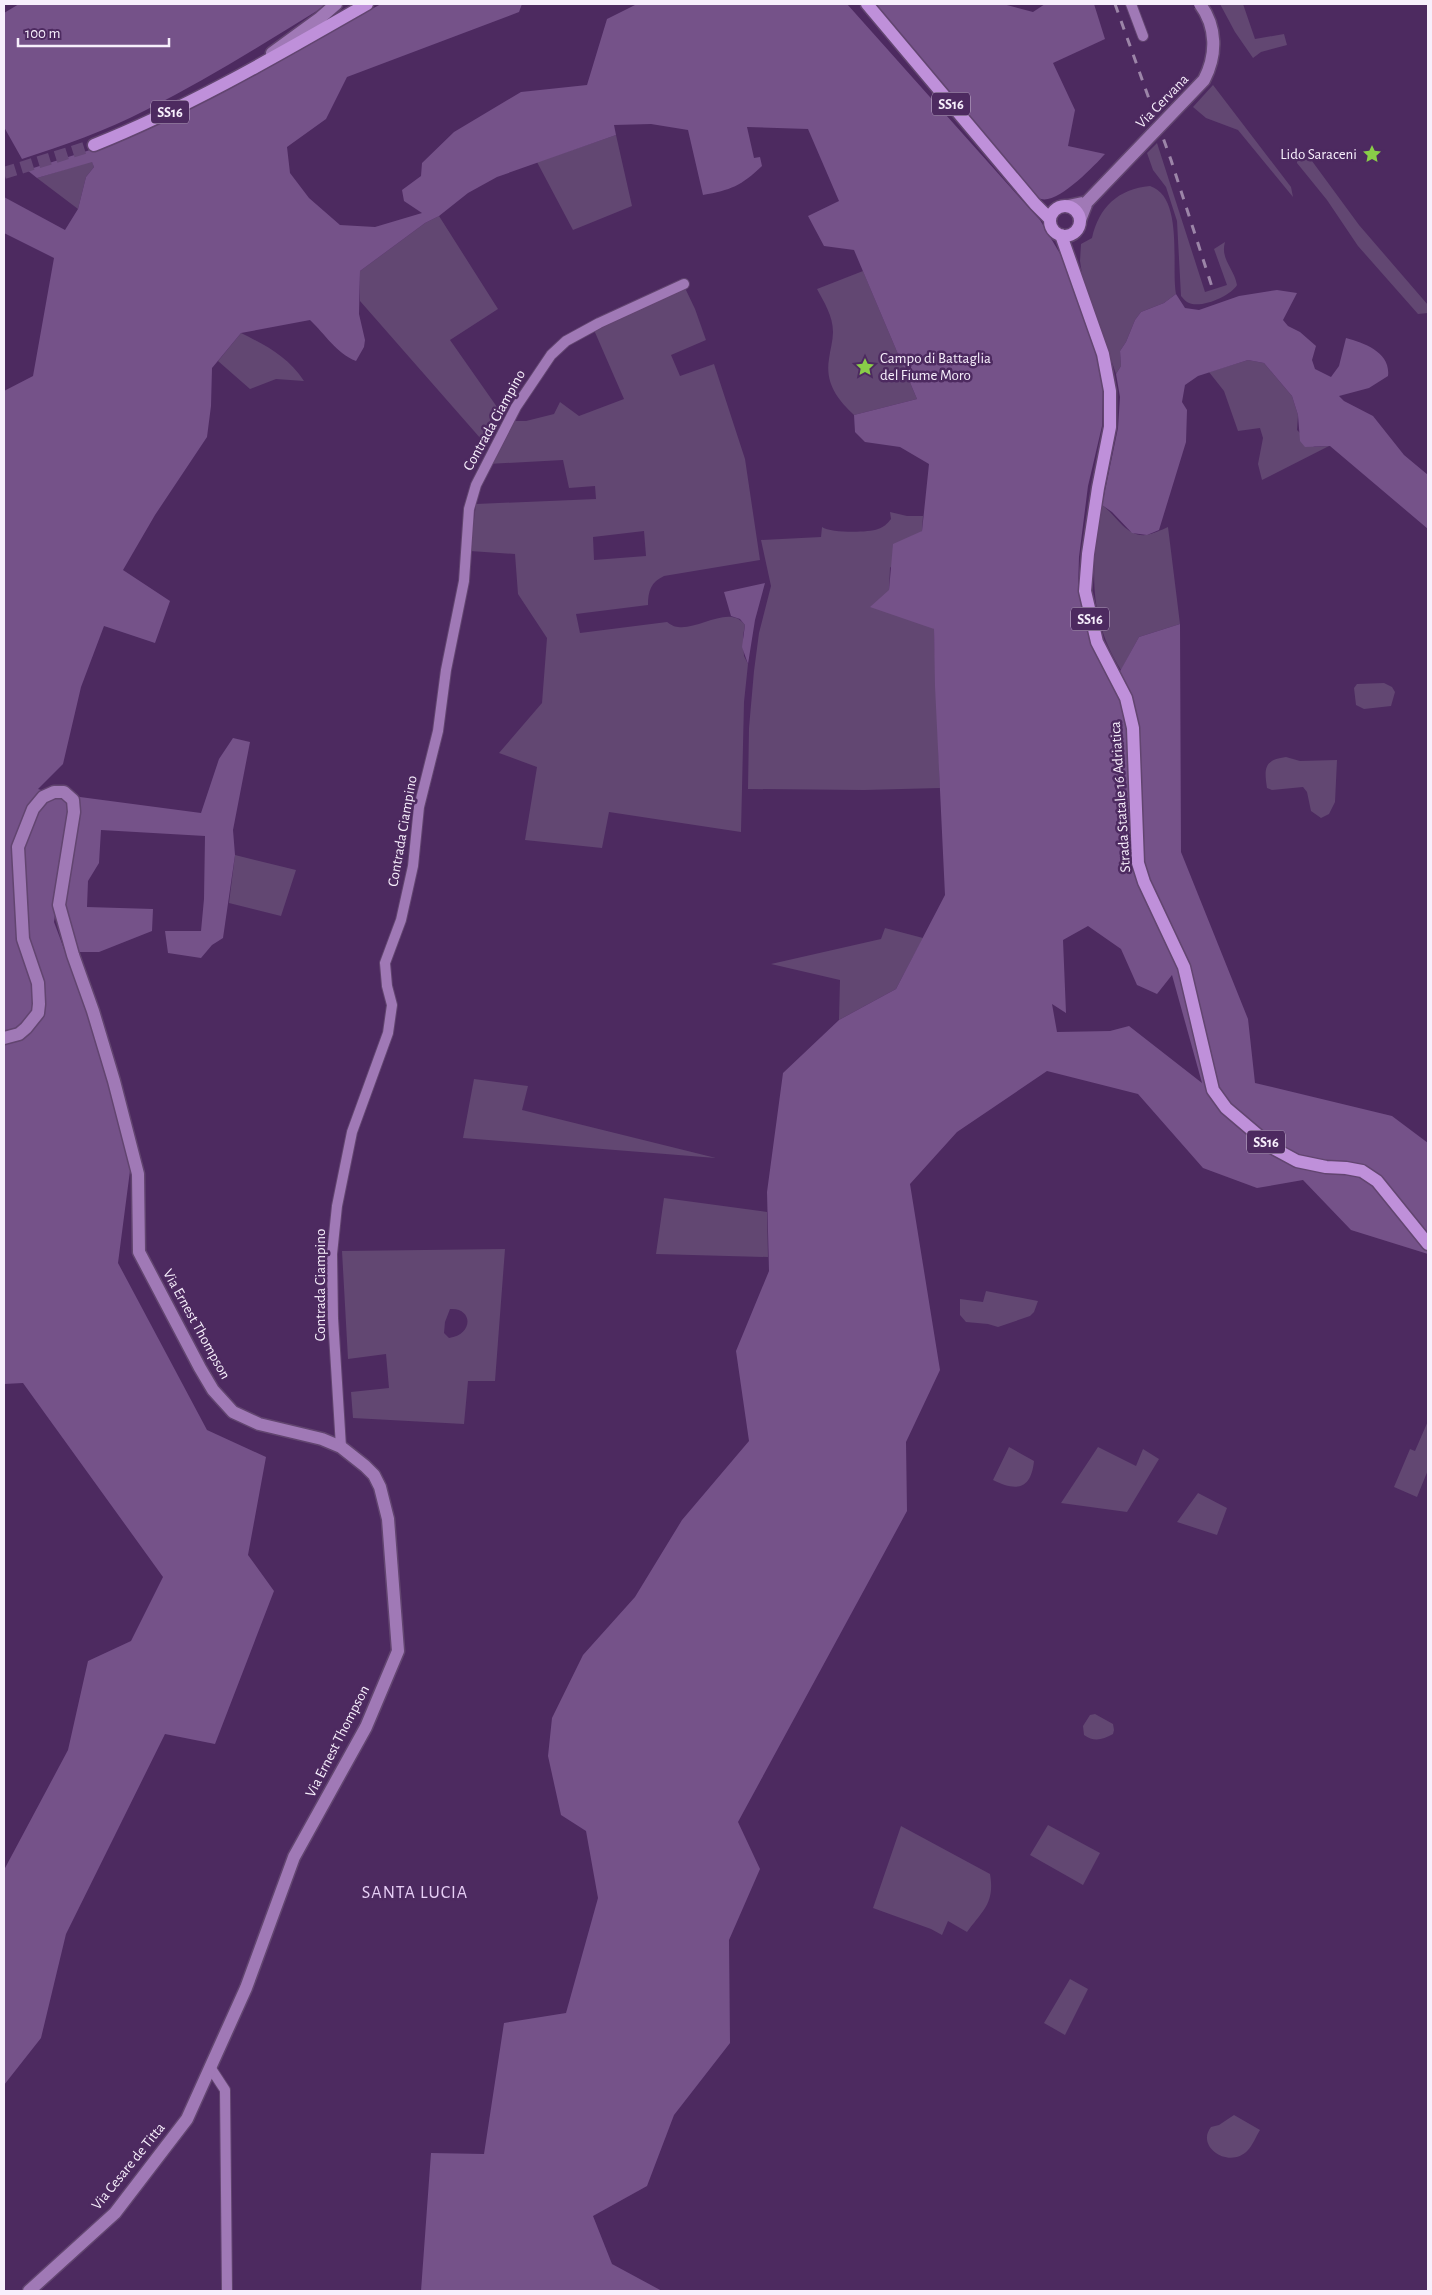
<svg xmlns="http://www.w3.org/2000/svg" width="1432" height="2295" viewBox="0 0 1432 2295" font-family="'Alegreya Sans',sans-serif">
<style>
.green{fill:#624772;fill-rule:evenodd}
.forest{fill:#755289;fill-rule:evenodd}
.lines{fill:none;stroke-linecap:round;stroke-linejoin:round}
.primary-tunnel{stroke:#664877;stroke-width:12;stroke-dasharray:12 6;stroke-linecap:butt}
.minor-casing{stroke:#624570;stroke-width:12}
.tertiary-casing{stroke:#624570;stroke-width:15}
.secondary-casing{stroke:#624570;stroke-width:15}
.primary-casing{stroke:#624570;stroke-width:15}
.minor{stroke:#a079b6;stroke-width:10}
.tertiary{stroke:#a079b6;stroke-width:12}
.secondary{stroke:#a079b6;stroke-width:12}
.primary{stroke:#bf90da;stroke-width:12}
.rail{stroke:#9c85a8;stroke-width:3;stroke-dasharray:9 9;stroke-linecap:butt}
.tertiary-bridge-casing{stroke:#624570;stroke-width:15;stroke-linecap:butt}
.tertiary-bridge{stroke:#a079b6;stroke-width:12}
.labels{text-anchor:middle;stroke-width:5;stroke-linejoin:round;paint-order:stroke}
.shield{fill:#4d2a60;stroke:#c4b4cd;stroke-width:1}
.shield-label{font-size:14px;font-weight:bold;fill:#f7effc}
.street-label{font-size:15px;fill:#f7effc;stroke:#4d2a60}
.poi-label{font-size:15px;fill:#f7effc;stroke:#4d2a60;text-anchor:end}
.quarter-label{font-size:18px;letter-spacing:1px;fill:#e7cff6;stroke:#4d2a60}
</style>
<rect width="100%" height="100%" fill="#4d2a60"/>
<path class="green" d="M1220,4H1243L1255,39L1284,34L1287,45L1261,52L1253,58L1235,32Z
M1213,85L1291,187L1293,197L1238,130L1206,118L1193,107Z
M616,135L632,206L573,230L537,162Z
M1157,143L1205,292L1227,285L1214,249L1225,242C1220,259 1234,268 1237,285C1231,296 1199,310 1187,302C1184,300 1183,298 1181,296L1177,221L1166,187L1153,170L1147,153Z
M1302,155L1312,161L1359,225L1428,305V313L1418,314L1358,246L1327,200L1297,163V160Z
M92,161L94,167L86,177L78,209L37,178Z
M1150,186C1184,197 1171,266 1176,294L1164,303L1141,312L1135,320L1126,342L1120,351L1121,366L1116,374L1082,274L1080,261L1081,244L1092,238C1099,207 1118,189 1150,186Z
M439,216L498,309L450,340L497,407L481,439L360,301V271L425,223Z
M863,271L917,399L854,415C837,399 825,383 829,359C830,350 833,341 833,332C833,316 824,302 817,289Z
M685,288L695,309L706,340L671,355L680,376L714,364L745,459L760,560L664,576C651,582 648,591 648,605L576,614L580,633L667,622C670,624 674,627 678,627C699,630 730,604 745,625L743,636L744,656L748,664L744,702L741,832L609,812L602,848L525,840L537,767L499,753L542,703L547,638L518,594L515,554L470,551L476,504L596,499L595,486L569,488L563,460L488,464L512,421H526L554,414L560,402L579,416L624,399L594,330ZM644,531L646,556L594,560L593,537Z
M241,333C267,346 288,357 304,381L276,379L250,389L218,361Z
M1248,360L1264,363L1292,396L1298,415L1297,430L1314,447L1329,446L1262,480L1258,464L1263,438L1260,428L1238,431L1224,391L1209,372Z
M1102,505C1116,515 1126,537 1146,535C1153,534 1161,530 1168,527L1180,624L1139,637L1121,670C1087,616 1091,565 1102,505Z
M890,512L907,516H923L922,531L890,568L889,591L934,629L940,788L864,790L748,789L749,728L754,671L759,633L771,586L761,540L821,537L822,527C831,533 867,533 878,529C884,527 887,524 891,519Z
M1384,683L1392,687L1395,692L1391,706L1364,709L1356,705L1354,688L1357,684Z
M1286,757L1300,761L1337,760L1335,802L1329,814L1321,818L1311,811L1307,792L1303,787L1272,790L1267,788C1264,768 1264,760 1286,757Z
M235,855L296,870L281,916L229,903Z
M885,928L923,938L896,989L839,1020L840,980L771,964L881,939Z
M474,1079L528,1086L522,1110L716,1158L463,1138Z
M664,1198L767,1212L768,1257L656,1254Z
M505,1249L495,1381H468L464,1424L353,1418L351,1392L389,1388L386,1354L348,1359L342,1251ZM450,1309C473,1307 474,1335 449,1338L444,1333L445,1322Z
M986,1291L1038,1301L1034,1312L1030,1316L998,1327L988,1324L966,1322L960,1315V1299L983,1302Z
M1428,1421V1470L1417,1497L1394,1487L1410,1449L1415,1451Z
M1009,1447L1034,1461C1031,1491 1015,1491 993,1480Z
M1098,1447L1136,1466L1143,1449L1159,1459L1127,1512L1061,1503Z
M1198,1493L1227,1508L1217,1535L1177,1522Z
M1095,1714L1113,1724L1114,1730L1113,1734C1102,1740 1094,1742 1084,1735L1083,1726L1090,1715Z
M1048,1825L1100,1853L1083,1885L1030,1855Z
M901,1826L990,1874C995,1903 983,1910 967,1932L948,1921L942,1935L931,1929L873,1908Z
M1070,1979L1088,1989L1065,2035L1044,2023Z
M1234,2115L1260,2130C1256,2136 1253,2145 1248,2150C1230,2170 1195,2147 1211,2127L1219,2125Z"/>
<path class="forest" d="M19,4H325L320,9C263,44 206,80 146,110C106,131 64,145 22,159L4,127V13Z
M381,4H522L519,12L347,77L326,119L287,147L290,173L309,198L340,225L375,227L422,213L404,201L402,190L421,176L422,163L454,132L521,92L587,85L607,19L637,4H847L1029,208L1040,220L1062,257L1096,351L1103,381L1102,426L1088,486L1079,557L1078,589L1085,620L1093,644L1114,682L1139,637L1180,624L1181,852L1248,1019L1255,1083L1392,1116L1428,1143V1254L1351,1230L1303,1180L1257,1188L1203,1168L1138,1094L1047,1071L957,1132L910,1184L940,1370L906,1442L907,1511L738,1822L760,1869L729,1940L730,2043L674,2115L647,2186L593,2216L612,2264L662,2291H421L431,2153L484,2154L504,2023L566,2013L598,1898L586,1831L561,1815L548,1756L552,1718L583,1655L635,1597L682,1520L749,1441L736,1351L769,1271L767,1192L783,1073L839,1020L896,989L945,895L935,686L934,629L870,607L889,590L893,544L922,531L929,464L900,447L865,442L855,432L854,415L917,399L854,250L824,246L808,216L839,201L808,129L747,127L754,158L760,157L762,166C741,186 731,190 703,195L688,130L651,124L614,125L616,135L497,177L468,193L439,216L425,223L360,271L359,314L365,340L364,347L356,361C336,353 325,334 310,320L241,333L212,368L211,406L207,437L155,515L123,570L170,601L155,643L104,626L81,687L63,764L38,789L64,797L70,807L54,922L90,1019L131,1163L118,1263L207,1430L266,1457L248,1555L274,1591L215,1744L165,1734L66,1934L41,2038L4,2085V1870L68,1750L88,1661L131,1641L163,1577L23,1383L4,1384V391L33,376L54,258L4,233V197L65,230L78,209L86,177L94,167L92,162L37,178L27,170L87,151L176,116ZM1088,926L1121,949L1137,985L1157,994L1172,975L1202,1083L1129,1026L1110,1031L1057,1032L1052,1004L1066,1013L1063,940Z
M872,4H1003L1033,12L1045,4H1094L1105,39L1053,63L1075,110L1068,146L1105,154C1094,166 1058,204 1041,199C1036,198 1030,190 1026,186Z
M1277,290L1297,293L1283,320L1288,326L1300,332L1316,346L1312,360L1315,369L1331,377L1339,366L1346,338C1365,343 1391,353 1388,376L1369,388L1339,396L1344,401L1373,416L1404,455L1428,475V529L1330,446L1305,447L1300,441L1298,415L1292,396L1264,363L1248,360L1198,376L1185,385L1182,402L1187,410L1186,442L1159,530L1147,535L1132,533L1112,512L1102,505L1118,428L1120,397L1116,374L1121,366L1120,351L1126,342L1135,320L1141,312L1164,303L1176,294L1185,308L1199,310L1239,296Z
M765,583L755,620L748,664L742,647L745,625L740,619L731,616L724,592Z
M233,738L250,742L233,830L235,855L223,938L212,945L201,958L168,953L165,931H201L204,899L205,836L101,830L99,863L88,881L87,907L153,909L152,931L99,952H79L63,901L80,797L201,813L219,759Z"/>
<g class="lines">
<path class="primary-tunnel" d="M4,173L94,145"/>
<g class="minor-casing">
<path id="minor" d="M1131,4L1143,36
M341,1447L333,1318L332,1254L337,1206L352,1132L388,1033L392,1005L387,986L385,963L401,920L413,866L419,807L438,731L446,670L464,581L469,509L476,485L516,407L551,355L566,341L599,323L684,284
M210,2067L225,2090L227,2291"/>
</g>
<g class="tertiary-casing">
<path id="tertiary" d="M1068,206L1087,202
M1080,220L1087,202
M4,1038L19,1034L26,1028L38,1013L39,1004L38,983L23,939L18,847L33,809L43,797L54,792H64L73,800L74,812L59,905L73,955L93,1011L114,1081L138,1174L139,1252L200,1368L213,1390L233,1412L259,1424L322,1439L341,1447L365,1466L374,1475L380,1487L388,1519L398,1651L366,1727L294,1857L246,1988L187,2119L115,2213L29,2291"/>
</g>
<g class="secondary-casing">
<path id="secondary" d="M272,53L320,18L336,4"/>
</g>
<g class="primary-casing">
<path id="primary" d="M867,4L1035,204L1050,219
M94,145C189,107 278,55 367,4
M1050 221a15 15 0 1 1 30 0a15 15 0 1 1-30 0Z
M1061,235L1103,354L1110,391V427L1098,488L1088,554L1085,591L1097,642L1126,698L1133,728L1138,863L1144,882L1184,967L1213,1090L1226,1108L1273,1148L1297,1161L1326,1167L1346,1168L1362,1171L1377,1181L1428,1244"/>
</g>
<use href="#minor" class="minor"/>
<use href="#tertiary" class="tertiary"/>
<use href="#secondary" class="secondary"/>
<use href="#primary" class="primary"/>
<path class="rail" d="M1115,4L1171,160L1213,290"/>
<g class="tertiary-bridge-casing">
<path id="tertiary-bridge" d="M1087,202L1204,80C1217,55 1217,27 1200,4"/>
</g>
<use href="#tertiary-bridge" class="tertiary-bridge"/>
</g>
<defs>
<g id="sight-bare" transform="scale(1.5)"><path d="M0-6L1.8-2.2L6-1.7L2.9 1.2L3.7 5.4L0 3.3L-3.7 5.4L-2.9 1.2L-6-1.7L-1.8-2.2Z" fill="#89ce48" stroke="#4d2a60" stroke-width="2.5" paint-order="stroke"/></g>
</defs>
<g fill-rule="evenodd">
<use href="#sight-bare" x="1372" y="154"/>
<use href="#sight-bare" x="865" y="367"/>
</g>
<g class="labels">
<g class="shield">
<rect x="932" y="92.5" width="38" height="23" rx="4"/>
<rect x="151" y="100.5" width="38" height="23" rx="4"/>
<rect x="1071" y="607.5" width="38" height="23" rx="4"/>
<rect x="1247" y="1130.5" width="38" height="23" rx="4"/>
</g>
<g class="shield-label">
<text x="951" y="109">SS16</text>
<text x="170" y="117">SS16</text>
<text x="1090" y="624">SS16</text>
<text x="1266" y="1147">SS16</text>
</g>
<g class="street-label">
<text transform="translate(1162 101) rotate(-46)" y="5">Via Cervana</text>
<text transform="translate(494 420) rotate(-61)" y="5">Contrada Ciampino</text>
<text transform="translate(1120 797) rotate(-94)" y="5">Strada Statale 16 Adriatica</text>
<text transform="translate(402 831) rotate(-80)" y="5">Contrada Ciampino</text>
<text transform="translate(320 1285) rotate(-90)" y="5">Contrada Ciampino</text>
<text transform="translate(197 1324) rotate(61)" y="5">Via Ernest Thompson</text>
<text transform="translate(337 1741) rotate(-63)" y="5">Via Ernest Thompson</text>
<text transform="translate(128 2166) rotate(-51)" y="5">Via Cesare de Titta</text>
</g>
<g class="poi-label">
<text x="1357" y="159">Lido Saraceni</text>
<text x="880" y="363" text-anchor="start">Campo di Battaglia<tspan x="880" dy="17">del Fiume Moro</tspan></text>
</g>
<g class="quarter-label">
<text x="415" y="1898">SANTA LUCIA</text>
</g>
</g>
<rect width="1432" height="2295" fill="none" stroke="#f7effc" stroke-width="10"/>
<path d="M18 38v8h151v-8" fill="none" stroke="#f7effc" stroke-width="2.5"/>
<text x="25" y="38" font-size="15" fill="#f7effc" stroke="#4d2a60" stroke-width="4" paint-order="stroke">100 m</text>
</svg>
